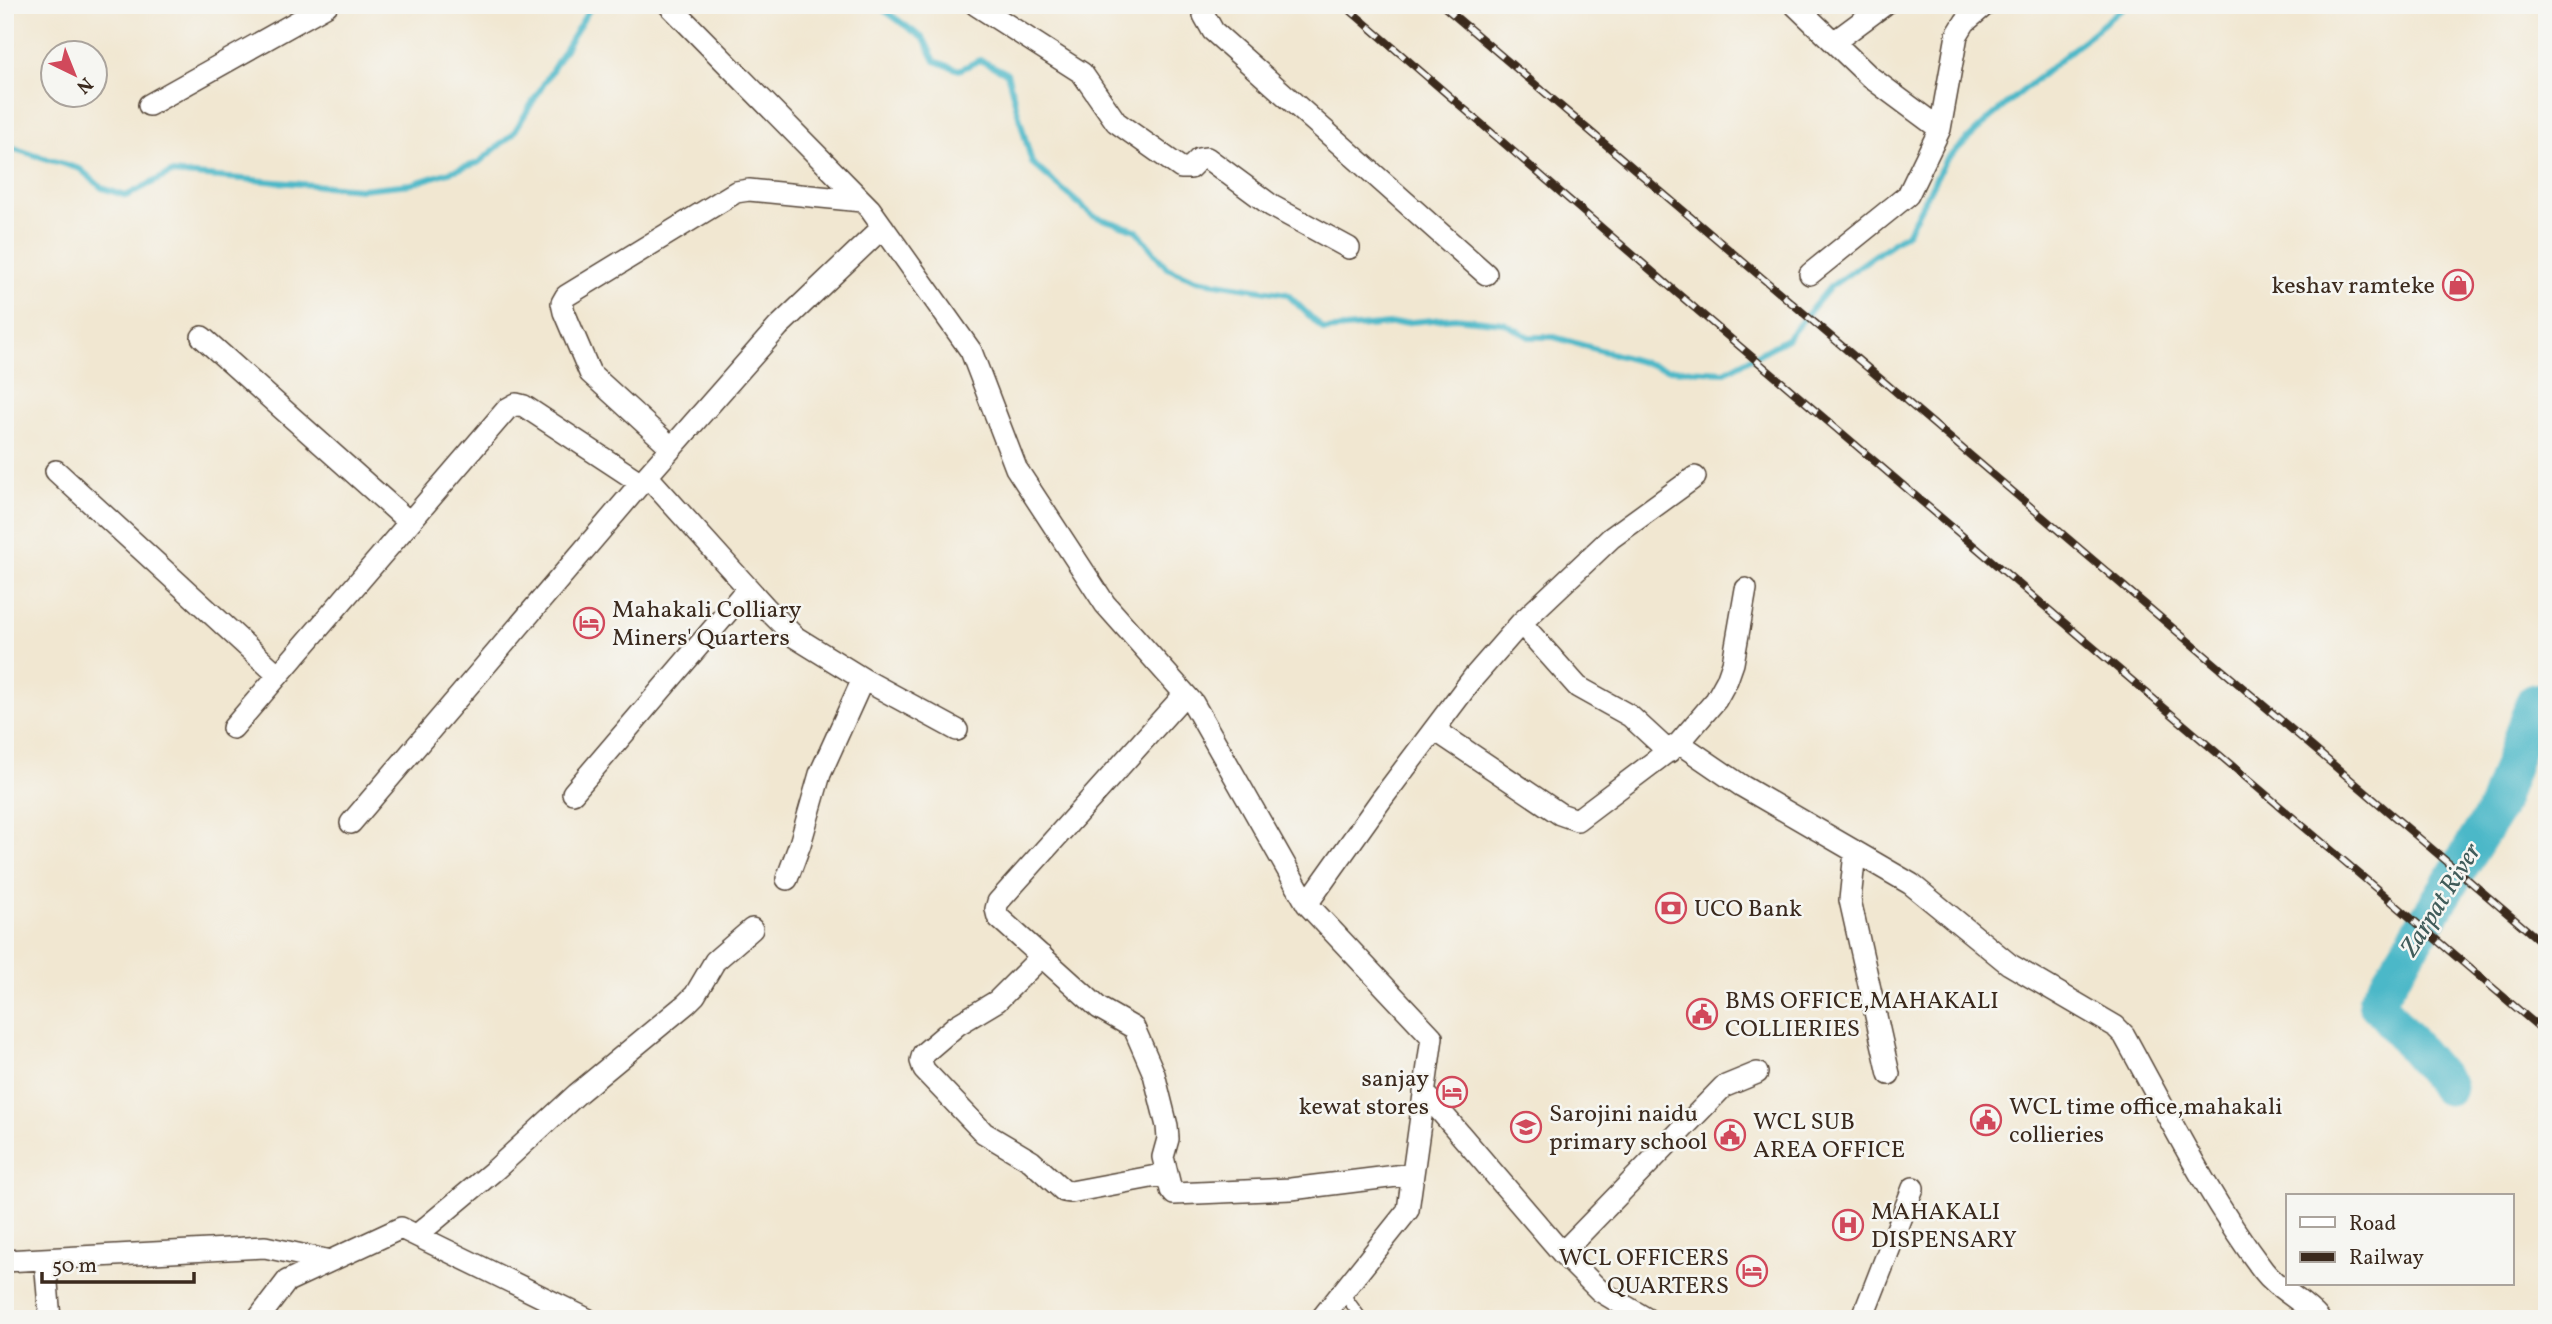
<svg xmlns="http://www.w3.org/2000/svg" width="2552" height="1324" viewBox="0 0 2552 1324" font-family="Vollkorn,serif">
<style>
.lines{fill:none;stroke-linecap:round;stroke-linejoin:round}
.stream{stroke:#4cb8c8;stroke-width:6}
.river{stroke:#4cb8c8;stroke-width:37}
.lane-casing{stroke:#564639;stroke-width:13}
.street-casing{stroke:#564639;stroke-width:24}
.lane{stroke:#fff;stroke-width:10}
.street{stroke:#fff;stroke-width:21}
.rail-casing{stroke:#3b2a1e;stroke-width:8}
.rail{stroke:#f6f6f2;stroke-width:5;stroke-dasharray:16;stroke-linecap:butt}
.labels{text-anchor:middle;stroke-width:5;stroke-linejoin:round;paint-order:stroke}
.poi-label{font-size:24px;fill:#3b2a1e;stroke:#f6f6f2;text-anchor:start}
.water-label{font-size:26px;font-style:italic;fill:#415c5a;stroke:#f6f6f2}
</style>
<rect width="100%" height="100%" fill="#f6f6f2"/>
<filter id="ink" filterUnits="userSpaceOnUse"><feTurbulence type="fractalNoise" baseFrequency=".0143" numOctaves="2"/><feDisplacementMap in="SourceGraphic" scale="14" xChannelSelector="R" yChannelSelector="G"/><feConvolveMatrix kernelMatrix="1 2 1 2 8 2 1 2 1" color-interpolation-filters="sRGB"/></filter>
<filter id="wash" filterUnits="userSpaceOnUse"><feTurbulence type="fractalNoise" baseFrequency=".00686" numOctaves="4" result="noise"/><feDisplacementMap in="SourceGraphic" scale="28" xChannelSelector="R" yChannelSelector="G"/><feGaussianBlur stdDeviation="1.57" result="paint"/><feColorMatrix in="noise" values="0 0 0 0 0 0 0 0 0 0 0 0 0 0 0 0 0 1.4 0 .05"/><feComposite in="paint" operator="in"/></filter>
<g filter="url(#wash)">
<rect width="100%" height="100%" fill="#f1e7d1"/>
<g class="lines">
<path class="stream" d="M881,5L884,10L924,39L935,61L959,70L980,60L1007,73L1032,163L1093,216L1136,230L1167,268L1197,280L1287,294L1324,330L1455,318L1504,323L1529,337H1554L1666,369L1725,372L1787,339L1830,287L1908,232L1945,161L1990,118L2126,5
M5,146L80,169L102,188L126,196L171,173L361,189L411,184L478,163L513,134L592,5"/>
<path class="river" d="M2448,1087L2376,1002L2496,809L2534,702L2547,700"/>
</g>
</g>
<g filter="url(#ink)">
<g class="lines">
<g class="lane-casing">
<path id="lane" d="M1343,1293L1362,1319"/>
</g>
<g class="street-casing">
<path id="street" d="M669,5L870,209L971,351L1016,468L1105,604L1193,703L1307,904L1432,1037L1408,1210L1321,1319
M976,5L1082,73L1116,122L1181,168H1190L1199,159L1207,158L1272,206L1349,248
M1203,5L1204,15L1213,31L1486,274
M1795,5L1870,77L1940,129
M1834,42L1884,5
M149,105L327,5
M1810,274L1908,195L1940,129L1957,35L1965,22L1985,5
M202,337L409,522
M672,448L590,373L564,312L562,303L566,296L736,192L749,190L862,201
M56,471L277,674
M1521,623L1578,687L1630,716L1669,752
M863,679L957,730
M1185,694L998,902L996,909L998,917L1099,1008L1134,1028L1154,1074L1167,1126L1168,1139L1163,1157L1171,1190L1174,1194L1291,1189L1413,1174
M233,728L507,409L516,404L524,406L641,483
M1435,730L1560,814L1577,820L1679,743L1716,700L1727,680L1733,663L1746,589
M1679,743L1742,786L1911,884L2009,964L2115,1026L2124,1035C2168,1115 2208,1197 2263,1270C2278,1290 2303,1300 2319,1319
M573,793L748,588
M351,823L647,476
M1855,852L1850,900L1889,1074
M787,879L800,844L820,774L863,679L795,637L767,609L647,476L778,327L883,227
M1307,904L1381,800L1473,678L1521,623L1611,538L1695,477
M1042,956L997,1001L957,1025L923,1054L921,1061L924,1070L984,1133L1031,1161L1064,1191L1071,1192L1167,1174
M1424,1092L1562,1253L1600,1291L1647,1319
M417,1235L496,1169L577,1094L686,1004L695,995L715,961L752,929
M1562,1253L1723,1087L1757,1073
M45,1259L50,1319
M5,1261L265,1247L330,1261
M258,1319L287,1281L401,1228L587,1319
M1862,1319L1913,1188"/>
</g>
<use href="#lane" class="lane"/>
<use href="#street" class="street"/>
<g class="rail-casing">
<path id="rail" d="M1344,5L1676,292L2547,1034
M1442,5L2547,947"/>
</g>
<use href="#rail" class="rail"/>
</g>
</g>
<defs>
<g id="shop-ring" transform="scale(1.575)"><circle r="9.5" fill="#f6f6f2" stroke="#d1495b" stroke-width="1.5"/><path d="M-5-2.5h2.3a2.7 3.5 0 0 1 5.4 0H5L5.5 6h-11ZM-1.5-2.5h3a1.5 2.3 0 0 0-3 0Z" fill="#d1495b"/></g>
<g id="hotel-ring" transform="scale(1.575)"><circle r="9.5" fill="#f6f6f2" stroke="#d1495b" stroke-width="1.5"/><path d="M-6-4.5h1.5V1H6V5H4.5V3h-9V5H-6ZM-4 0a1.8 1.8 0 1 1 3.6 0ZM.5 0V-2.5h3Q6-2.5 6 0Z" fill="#d1495b"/></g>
<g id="bank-ring" transform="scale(1.575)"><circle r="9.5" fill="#f6f6f2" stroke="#d1495b" stroke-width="1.5"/><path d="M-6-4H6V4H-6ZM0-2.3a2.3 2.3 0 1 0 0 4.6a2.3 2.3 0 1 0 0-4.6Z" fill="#d1495b"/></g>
<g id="civic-ring" transform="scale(1.575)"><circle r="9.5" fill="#f6f6f2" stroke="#d1495b" stroke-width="1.5"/><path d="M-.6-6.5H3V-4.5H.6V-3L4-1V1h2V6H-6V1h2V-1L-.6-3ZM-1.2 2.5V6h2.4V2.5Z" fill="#d1495b"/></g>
<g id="school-ring" transform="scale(1.575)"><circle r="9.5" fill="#f6f6f2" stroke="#d1495b" stroke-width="1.5"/><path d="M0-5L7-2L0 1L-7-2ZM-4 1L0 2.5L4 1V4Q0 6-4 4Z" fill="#d1495b"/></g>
<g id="hospital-ring" transform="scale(1.575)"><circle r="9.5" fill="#f6f6f2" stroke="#d1495b" stroke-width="1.5"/><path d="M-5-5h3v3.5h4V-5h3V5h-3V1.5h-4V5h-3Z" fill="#d1495b"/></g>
</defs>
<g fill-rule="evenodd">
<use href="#shop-ring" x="2458" y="285"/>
<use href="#hotel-ring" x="589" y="623"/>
<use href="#bank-ring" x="1671" y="908"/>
<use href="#civic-ring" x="1702" y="1014"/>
<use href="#hotel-ring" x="1452" y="1092"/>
<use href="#civic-ring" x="1986" y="1120"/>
<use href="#school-ring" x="1526" y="1127"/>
<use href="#civic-ring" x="1730" y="1135"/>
<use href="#hospital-ring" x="1848" y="1225"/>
<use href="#hotel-ring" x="1752" y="1271"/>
</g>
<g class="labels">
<g class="poi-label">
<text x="2435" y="293" text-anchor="end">keshav ramteke</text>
<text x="612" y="617">Mahakali Colliary<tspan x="612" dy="28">Miners' Quarters</tspan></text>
<text x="1694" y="916">UCO Bank</text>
<text x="1725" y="1008">BMS OFFICE,MAHAKALI<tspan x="1725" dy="28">COLLIERIES</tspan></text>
<text x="1429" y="1086" text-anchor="end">sanjay<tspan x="1429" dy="28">kewat stores</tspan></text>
<text x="2009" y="1114">WCL time office,mahakali<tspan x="2009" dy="28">collieries</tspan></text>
<text x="1549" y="1121">Sarojini naidu<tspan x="1549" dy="28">primary school</tspan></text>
<text x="1753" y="1129">WCL SUB<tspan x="1753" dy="28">AREA OFFICE</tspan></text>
<text x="1871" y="1219">MAHAKALI<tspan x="1871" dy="28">DISPENSARY</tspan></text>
<text x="1729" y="1265" text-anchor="end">WCL OFFICERS<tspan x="1729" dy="28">QUARTERS</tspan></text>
</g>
<g class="water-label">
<text transform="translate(2440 899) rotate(-58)" y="9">Zarpat River</text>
</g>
</g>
<rect width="2552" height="1324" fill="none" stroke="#f6f6f2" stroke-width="28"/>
<rect x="2286" y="1194" width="228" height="91" fill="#f6f6f2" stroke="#aba49d" stroke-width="2"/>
<rect x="2300" y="1217" width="35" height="10" fill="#ffffff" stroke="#aba49d" stroke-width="2"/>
<text x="2349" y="1230" font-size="21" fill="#3b2a1e">Road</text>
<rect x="2300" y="1252" width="35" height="10" fill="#3b2a1e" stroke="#aba49d" stroke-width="2"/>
<text x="2349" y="1264" font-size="21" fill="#3b2a1e">Railway</text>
<g transform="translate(74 74) rotate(137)"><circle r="33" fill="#f6f6f2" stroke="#aba49d" stroke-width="2"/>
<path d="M0-5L12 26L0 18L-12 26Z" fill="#d1495b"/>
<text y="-10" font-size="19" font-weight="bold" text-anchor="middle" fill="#3b2a1e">N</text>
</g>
<path d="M42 1272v10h152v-10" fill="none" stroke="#3b2a1e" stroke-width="3.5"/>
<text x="52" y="1272" font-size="21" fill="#3b2a1e" stroke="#f6f6f2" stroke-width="5" paint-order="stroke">50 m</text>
</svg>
